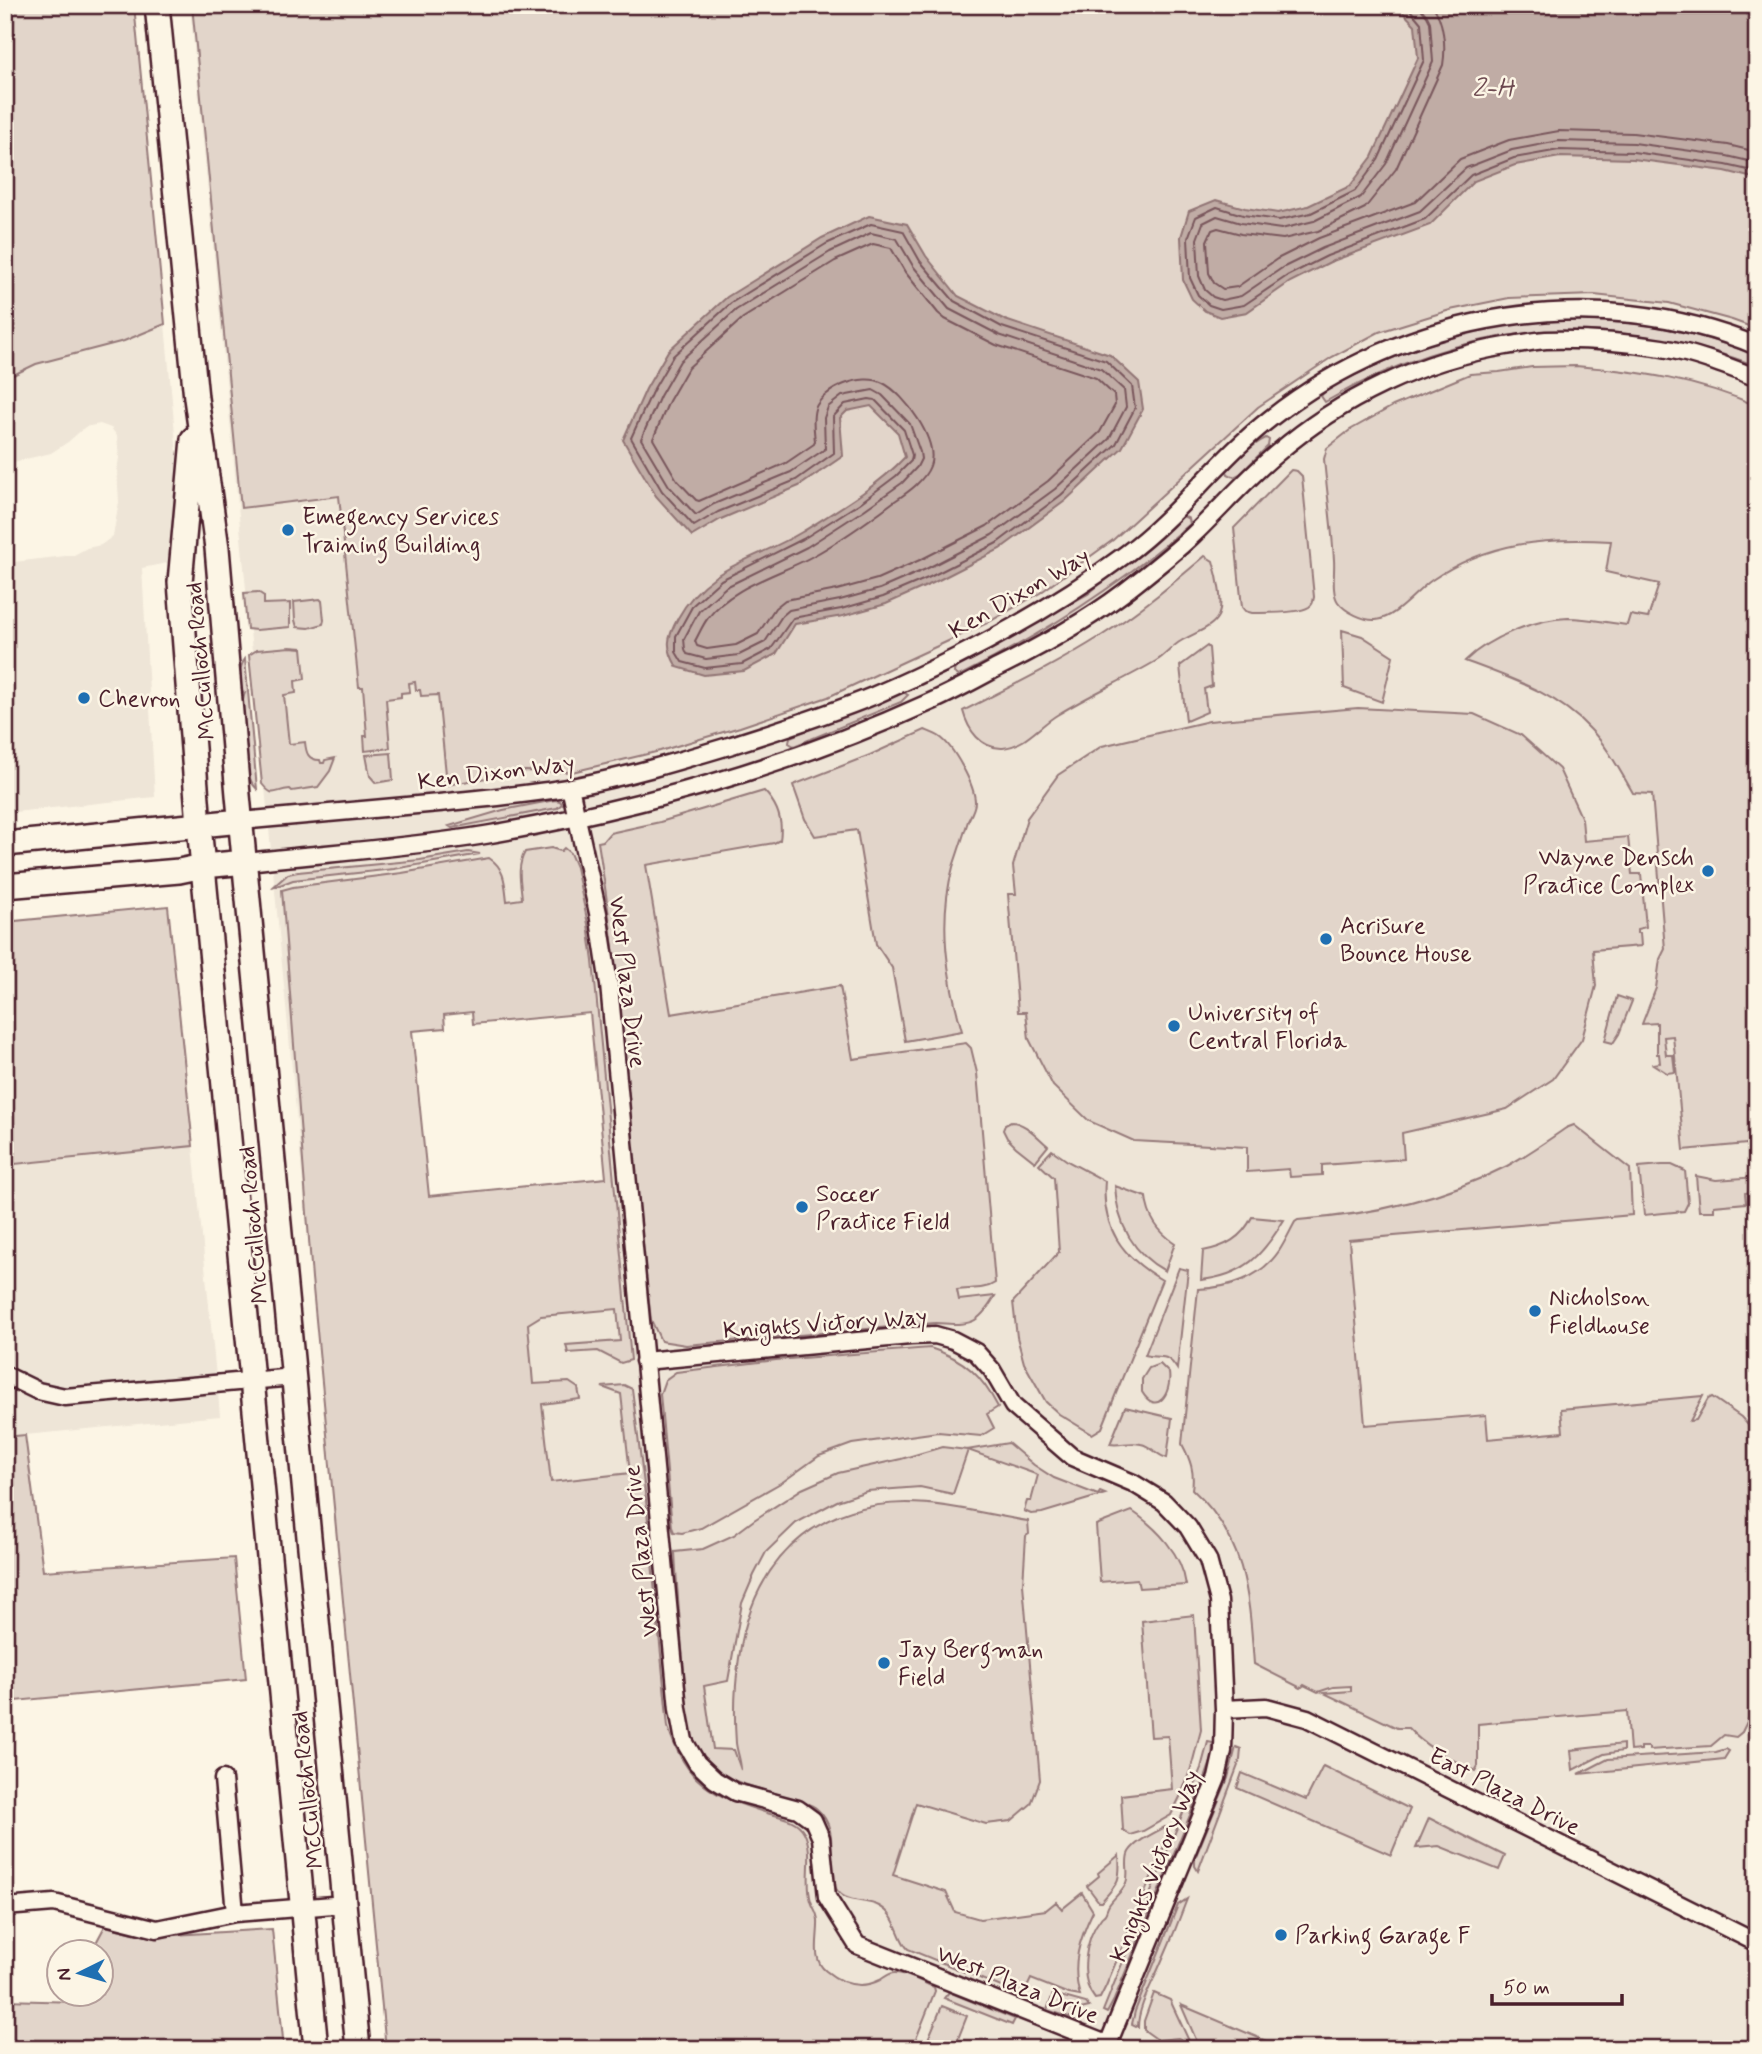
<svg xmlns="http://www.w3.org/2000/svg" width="1762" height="2054" viewBox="0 0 1762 2054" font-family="Mynerve,sans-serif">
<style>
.built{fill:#eee5d7;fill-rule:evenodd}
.green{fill:#e2d5ca;stroke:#967a7a;stroke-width:2;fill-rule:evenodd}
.water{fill:#c0aca5;stroke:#917474;stroke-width:2}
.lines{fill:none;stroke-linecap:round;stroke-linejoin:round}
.shore{stroke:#79575c;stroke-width:2}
.minor-casing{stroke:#4a1f2b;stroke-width:21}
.secondary-casing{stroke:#4a1f2b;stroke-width:28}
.minor{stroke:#fcf5e5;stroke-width:16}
.secondary{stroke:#fcf5e5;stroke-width:23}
.poi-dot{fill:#1f6fb2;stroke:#fcf5e5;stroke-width:2.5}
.labels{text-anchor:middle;stroke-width:5;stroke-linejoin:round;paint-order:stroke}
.poi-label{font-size:24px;fill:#4a1f2b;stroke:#fcf5e5;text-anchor:start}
.street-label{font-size:24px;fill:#4a1f2b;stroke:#fcf5e5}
.water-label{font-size:26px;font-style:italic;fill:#6d4950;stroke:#fcf5e5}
</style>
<rect width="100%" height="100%" fill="#fcf5e5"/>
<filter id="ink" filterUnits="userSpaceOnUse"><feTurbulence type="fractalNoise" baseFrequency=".0143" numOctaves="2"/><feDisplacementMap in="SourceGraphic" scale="14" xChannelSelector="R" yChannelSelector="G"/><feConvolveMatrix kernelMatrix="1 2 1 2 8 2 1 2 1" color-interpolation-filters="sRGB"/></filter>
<g filter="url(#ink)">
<path class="built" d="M190,5H1757V2049H386ZM472,1012L473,1024L590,1013L606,1178L429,1196L412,1031L445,1028V1014Z
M165,324L179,477L172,562L142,568L155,797L5,813V563L74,555L87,548L101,545L113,536L119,502L117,470L119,458L117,436L111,428L100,424L85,427L68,442L51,453L5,464V379L36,364L124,341Z
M193,1146L216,1376L66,1388L42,1383L5,1365V1165Z
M5,1386L35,1399L63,1406H84L218,1393L220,1416L5,1437Z"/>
<path class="green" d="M5,5H134L165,324L124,341L36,364L5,379Z
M192,5H1757V329L1732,320L1669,303L1594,295L1509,298L1450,310L1379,332L1332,357L1258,407L1113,540L1040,593L987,623L828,697L740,727L660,751L572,772L525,771L447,785L443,783L442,775L446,774L438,695L421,696L420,690H416L415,682L409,683L410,692L401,693V697L386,699L390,748L365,751L364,736H367L363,687H359L339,496L241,508Z
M1580,320C1602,322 1624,322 1646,325C1684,330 1721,342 1757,355V366C1605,309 1465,321 1325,402L1321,396L1326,390C1388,357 1444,334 1515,324C1537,321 1559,321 1580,320Z
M1576,366C1638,371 1699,380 1757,406V1143L1684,1150L1673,1036L1664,1037L1666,1055H1673L1675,1072L1667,1073L1653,1064L1660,1063L1659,1054H1657V1023L1642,1024L1656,988L1660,959L1665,949L1652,794L1633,793C1620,771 1608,747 1590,729C1557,693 1510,678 1465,661C1489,637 1535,619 1568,618C1588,618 1608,623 1627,625L1630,615L1648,618L1659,584L1606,572L1611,541C1545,537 1488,542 1432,580C1416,591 1396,618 1376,620C1365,621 1345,612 1338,602C1331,592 1335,572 1334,560C1332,527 1327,493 1324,459L1327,448L1350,430L1393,406L1470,374L1499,372L1532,367Z
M1266,438L1269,440L1268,446L1240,474L1234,477L1228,474L1227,471C1238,459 1251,445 1266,438Z
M1291,470L1297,471L1302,476L1314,597C1313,602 1313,604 1309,607C1298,614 1265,613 1252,613L1245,611L1242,607L1234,528Z
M1183,516L1189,519L1190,524C1120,585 1042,635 959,676L954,673L955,666L1088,594Z
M1205,556L1213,561C1217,574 1225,607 1217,618C1210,629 1192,634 1181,641C1172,646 1166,655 1156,661C1124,680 1089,695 1057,715C1039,726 1025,746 1003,748C981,749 968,730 963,711C1010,687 1057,664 1101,636C1138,613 1172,584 1205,556Z
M258,592L264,596V604L290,603V627L256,630L247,629L244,593Z
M320,599L322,601L324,620L323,624L309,628L297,627L295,620L294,602Z
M1342,630L1362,636L1393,656L1382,702L1344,688Z
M1207,646L1209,648L1212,686L1204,689L1207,712L1186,721L1180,666Z
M290,647L302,648L305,679L295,681L296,693L284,695L289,744L305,742C306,753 308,760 320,760L321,763H324L325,760L335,758L330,771L318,787L292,791L290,789C274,790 274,799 262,784L249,655L257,650Z
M245,659L257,789C253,785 250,781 249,775C245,761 239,704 245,693L241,692C240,680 238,668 245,659Z
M903,692L908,695L901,702L794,746L789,743L790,737Z
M1358,708L1474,714L1521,735L1559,769L1582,819L1584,841L1628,837L1632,874H1641L1646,927L1637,929V933H1640L1641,946L1593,950L1596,986L1582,1039L1553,1079L1507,1109L1402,1133L1404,1159L1322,1165V1175L1290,1177L1289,1169L1247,1172V1147L1134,1141L1089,1121L1053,1086L1029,1039L1026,1012H1018L1008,894H1016L1013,866L1027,818L1058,775L1102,746L1209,721Z
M925,730C930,732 936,734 940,737C953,746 975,785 975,802C975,808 971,815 968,821C963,837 958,852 953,867C938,921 947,978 962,1031L905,1041L892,968L876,944L857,830L815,836L805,819L793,785L870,755Z
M391,753L393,780L376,783L370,776L366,755Z
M764,791C778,805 783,822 780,840L774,843L646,865L671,1014L840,986L853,1059L966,1043L971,1048L977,1073L995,1283C985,1290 970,1288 957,1290L959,1300L995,1296C977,1327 969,1325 935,1323L686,1345L661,1341L651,1320C632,1160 624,1000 598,842L603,841L610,833L660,822Z
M555,800L560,801L562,804L557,808L452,828L449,826L503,810Z
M551,848L561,851L564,848L570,853L576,867L588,924L593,961L631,1360L621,1363L598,1351L568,1353L566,1345L620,1341L617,1309L541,1316L528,1324L533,1384L569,1382L578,1388L580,1399L542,1404L551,1482L630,1473L621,1394L602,1387L624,1385L632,1389L646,1500L668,1727C686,1784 713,1796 767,1813C780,1817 797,1819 804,1832C815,1854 804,1879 811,1901C813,1908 818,1913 818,1921C819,1936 811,1960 826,1971C842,1984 860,1990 880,1980C885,1977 889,1973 894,1973C906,1972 923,1983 934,1987L935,1991L912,2049H386L312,1278L282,890L293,887L402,873L489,858C505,868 505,884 507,901L522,899C521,883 516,868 525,852ZM472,1012L473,1024L590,1013L606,1178L429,1196L412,1031L445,1028L444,1015Z
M468,852L480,854L394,869L293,880L272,888L288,874L298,872L420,860Z
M168,906L193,1146L5,1165V922Z
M1617,996L1632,1001L1619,1034L1613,1043L1605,1041Z
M1011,1122C1025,1122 1037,1137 1048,1146L1035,1162L1016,1147L1007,1138L1003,1130L1005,1125Z
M1574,1125L1630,1169L1632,1215L1349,1240L1365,1425L1486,1415L1488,1439L1563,1432L1561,1409L1703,1396L1690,1421L1696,1420L1708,1399L1712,1397L1741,1417L1757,1435V1701L1742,1732L1736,1737L1724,1735L1711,1746L1649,1750V1747H1641V1750L1630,1751L1627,1711L1478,1724V1766L1475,1771C1451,1759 1426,1748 1408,1728H1397L1324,1693L1351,1691V1686L1333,1687L1318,1692L1304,1685L1301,1688L1254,1664C1249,1596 1247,1539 1192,1489C1195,1472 1190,1459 1182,1444L1198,1289C1228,1288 1261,1278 1279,1251C1285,1242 1290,1231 1295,1222L1298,1220C1370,1215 1442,1199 1507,1166C1527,1155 1547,1141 1566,1128Z
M1052,1150L1069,1162L1105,1181C1101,1228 1122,1257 1162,1280L1102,1428L1092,1434L1059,1414L1046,1402L1024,1363L1017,1337L1013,1302L1059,1252L1054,1178L1039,1164Z
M1662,1165H1672L1685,1171L1688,1203L1684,1211L1644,1215L1639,1167Z
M1696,1176L1716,1180L1757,1177V1191L1745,1193L1746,1203L1714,1206V1211H1699Z
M1115,1186L1146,1197C1148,1218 1158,1232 1175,1243L1165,1271C1132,1253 1117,1223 1115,1186Z
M1252,1217L1284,1220C1262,1256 1245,1275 1201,1280L1203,1251C1225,1247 1242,1238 1252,1217Z
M1179,1268L1188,1270L1177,1369C1166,1351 1161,1360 1145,1355Z
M930,1348C965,1359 982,1376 998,1407L987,1414L994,1428L981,1436L938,1432L852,1444L819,1456L784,1481L701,1528L682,1533L674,1532L672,1527L660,1394L665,1380L676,1372L776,1360Z
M1160,1364L1169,1373C1172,1392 1157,1417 1142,1392V1379L1149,1368Z
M1125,1407L1172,1418L1167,1458C1157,1456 1152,1446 1141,1444C1130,1441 1120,1446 1110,1444Z
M25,1435L43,1571L234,1558L246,1679L5,1702V1437Z
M1008,1443L1034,1465L1054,1478L1098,1495L1100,1492L1105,1494L1042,1513L1031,1514L1024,1511L1027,1501H1031L1038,1475L968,1450L953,1494L920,1487L867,1491L837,1501L796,1523L766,1552L754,1575L742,1603L728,1681L704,1686L713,1749L734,1750L741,1770C741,1761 737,1752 736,1743C734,1716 735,1685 739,1658C752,1565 810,1504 906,1503C948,1503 987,1515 1028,1521L1029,1534L1026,1536L1023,1584L1040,1780L1031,1804L1011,1821L986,1824L916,1803L893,1875L946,1892L955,1912L980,1919L1046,1910L1056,1902L1062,1909L1082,1893L1093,1911C1079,1940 1071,1964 1080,1996L1069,1994L1031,1979L1023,1996L908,1949C896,1936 898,1916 879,1906C864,1898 841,1905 834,1884C826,1859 841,1830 817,1809C812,1804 804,1803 797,1800C775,1792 741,1786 722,1774C708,1764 696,1749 691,1732C686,1716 685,1691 684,1674C681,1633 677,1593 675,1552L703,1549L734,1535L754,1520L802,1489L838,1473L901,1459L942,1447L967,1450Z
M1132,1511C1157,1528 1182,1554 1186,1585L1139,1588L1137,1579L1100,1582L1096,1525Z
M1194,1615L1201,1730L1191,1768L1181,1795L1171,1815L1143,1831L1130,1835L1123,1830L1121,1795L1172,1789L1168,1736L1151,1737L1142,1621Z
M1208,1742L1213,1743L1212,1759L1204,1781L1114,2000L1107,2013L1103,2011L1201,1768Z
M1623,1744V1751L1604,1754L1573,1770L1571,1750Z
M1236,1747L1241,1749L1240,1760L1198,1871L1195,1866V1858L1228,1778Z
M1726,1749L1729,1751L1724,1759L1579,1774L1608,1759L1716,1752Z
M1323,1766L1410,1809L1391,1855L1237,1788L1242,1773L1306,1800Z
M1429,1818L1505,1856L1499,1870L1439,1846L1416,1848Z
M1165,1827L1168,1830V1837L1106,1986L1100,1998L1095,1999C1078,1979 1085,1938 1101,1918C1102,1916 1104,1916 1105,1914C1107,1911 1107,1908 1109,1905C1114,1897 1122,1892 1126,1883C1130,1873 1124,1861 1129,1852C1136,1841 1154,1833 1165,1827Z
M1119,1855C1121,1881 1118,1883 1101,1902H1099L1087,1886L1099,1876L1098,1873Z
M1187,1899C1179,1921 1170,1943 1160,1965C1152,1984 1138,2007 1138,2027L1132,2024L1135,2011L1178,1905Z
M105,1926L154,1938L174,1935L272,1929L284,2049H5V2000L78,2002L80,1995L102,1994V1952H91Z
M949,1992L1015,2019L1012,2025L944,1998Z
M1154,1993L1170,2000L1190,2043L1178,2038L1158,2040L1144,2030V2021Z
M1053,1994L1086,2003L1089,2007L1076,2010L1072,2018L1047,2010Z
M1181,2005L1285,2049H1209L1198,2044Z
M942,2006L967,2016L954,2049H937L926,2044Z"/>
<path class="water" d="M1396,5H1757V179L1725,171L1633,159L1560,157L1515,165L1474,181L1430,225L1330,262L1290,282L1247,312L1220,317L1205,311L1192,299L1183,280L1181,237L1189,211L1216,200L1245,208L1278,213L1308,206L1350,186L1372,157L1418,58L1415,25Z
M869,216L907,224L926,256L958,296L1005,320L1110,355L1139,382L1143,409L1122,448L1065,501L1000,549L933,583L886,604L843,616L795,624L776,654L744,671L704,675L677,667C665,647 667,638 678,618C707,565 754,561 802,532C837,510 877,487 905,457L898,433L871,406L847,411L840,418L843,456L799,486L721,519L692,536L656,496L623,440L646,389L668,351L727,297L822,238Z"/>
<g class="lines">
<path class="shore" d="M1406,5L1421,23L1424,60L1378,160L1355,191L1311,213L1279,220L1243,215L1217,207L1196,217L1188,238L1190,278L1198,295L1209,305L1221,309L1244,305L1287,276L1327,256L1425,219L1471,175L1514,158L1559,150L1633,152L1726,165L1757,172
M1418,5L1427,16L1430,22L1433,62L1386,164L1361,197L1314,221L1281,229L1241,223L1217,216L1203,223L1197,239L1199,276L1205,290L1213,297L1222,300L1241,296L1282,268L1323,248L1420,211L1466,168L1512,150L1559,141L1634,143L1727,156L1757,163
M1432,5C1444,20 1446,47 1443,65L1396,169L1365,208L1318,231L1283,239L1241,234L1218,228L1212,230L1207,241L1209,273L1214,283L1223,289L1237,287L1277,259L1319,238L1415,202L1460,159L1509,140L1559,131L1633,133L1728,145L1757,152
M871,224L903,231L920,261L954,301L1002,327L1106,361L1132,386L1135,408L1116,444L1061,495L997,543L930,577L883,597L841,609L793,618L771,649L742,664L705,668L682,662L676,652V636L693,605L721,580L803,539L860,503L896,476L911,461L912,455L904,430L875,400L869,399L845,404L833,417L834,453L796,480L718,512L694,526L662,491L631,438L652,392L673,356L731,303L826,244Z
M871,233L897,239L913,266L949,309L999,335L1101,369L1124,390L1126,407L1109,439L1055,489L992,535L926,569L880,589L840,600L789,610L782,616L765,642L739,655L706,659L687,654L685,649L684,639L699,611L726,587L807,547L864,510L902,483L917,467L921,459L920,452L910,424L882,395L873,390L842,396L828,407L824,418L825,449L791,472L714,504L696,515L669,486L641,439L660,396L680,361L736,310L830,252Z
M873,244L891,248L905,272L938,313L945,319L996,345L1096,378L1114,395L1115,405L1100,432L1048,481L987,526L922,559L877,579L837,590L785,600L775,608L758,634L736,645L707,649L697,646L695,641C699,634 703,624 708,618C732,586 779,575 813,556C840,541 867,522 892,503C905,494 924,482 930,466C939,441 905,394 883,383C863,372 823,388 815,409C812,419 814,431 815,441L814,444L786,463L699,501L696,500L677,480L653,439L669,401L688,368L743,318L835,261Z"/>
<g class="minor-casing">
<path id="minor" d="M570,787L598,913L609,985L678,1709L684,1741L697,1763L715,1780L735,1792L798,1809L813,1820L821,1838L827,1897L857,1945L1119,2049
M241,821C307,815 373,809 439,803C483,798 528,795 571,787C626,777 679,761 732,745C779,730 827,715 873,696C961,658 1048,612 1126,554C1180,514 1219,458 1271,418C1405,312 1597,279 1757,346
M246,862C326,853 406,848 485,835C636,809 788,767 928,703C951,693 973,681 995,669C1044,645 1093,618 1136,583C1155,568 1175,552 1193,535C1221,508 1246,479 1276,454C1341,398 1421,360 1506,346C1519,344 1533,341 1546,340C1585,339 1624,342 1662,348C1694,353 1727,366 1757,378
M644,1361L910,1336L935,1335L953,1340L976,1352L992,1370L1013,1406L1072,1457L1133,1483L1164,1502L1188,1527L1208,1560L1219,1601L1224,1709L1223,1751L1217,1778L1108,2044
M5,1375L38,1391L65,1397L294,1377
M1224,1709L1266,1707L1307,1718L1757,1943
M223,1779L235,1913
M5,1907L54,1903L157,1929L235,1913L345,1904"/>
</g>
<g class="secondary-casing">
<path id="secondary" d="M157,5L196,398L217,548L238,795L358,2049
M193,439L180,582L199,825L316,2049
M5,844L241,821
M5,886L179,871L203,866L246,862"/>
</g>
<use href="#minor" class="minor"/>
<use href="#secondary" class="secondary"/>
</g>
</g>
<g class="poi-dot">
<circle cx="288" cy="530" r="7"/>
<circle cx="84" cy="698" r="7"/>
<circle cx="1708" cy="871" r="7"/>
<circle cx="1326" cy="939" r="7"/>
<circle cx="1174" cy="1026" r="7"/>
<circle cx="802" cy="1207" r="7"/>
<circle cx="1535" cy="1311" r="7"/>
<circle cx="884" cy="1663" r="7"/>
<circle cx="1281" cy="1935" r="7"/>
</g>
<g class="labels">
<g class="poi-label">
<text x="302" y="524">Emegency Services<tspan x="302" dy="28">Training Building</tspan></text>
<text x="98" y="706">Chevron</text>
<text x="1694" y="865" text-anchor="end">Wayne Densch<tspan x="1694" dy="28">Practice Complex</tspan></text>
<text x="1340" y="933">Acrisure<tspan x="1340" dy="28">Bounce House</tspan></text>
<text x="1188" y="1020">University of<tspan x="1188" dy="28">Central Florida</tspan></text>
<text x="816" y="1201">Soccer<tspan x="816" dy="28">Practice Field</tspan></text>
<text x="1549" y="1305">Nicholson<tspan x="1549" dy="28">Fieldhouse</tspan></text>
<text x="898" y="1657">Jay Bergman<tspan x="898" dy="28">Field</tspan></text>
<text x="1295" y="1943">Parking Garage F</text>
</g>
<g class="street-label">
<text transform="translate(1019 593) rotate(-30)" y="8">Ken Dixon Way</text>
<text transform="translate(200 661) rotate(-95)" y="8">McCulloch Road</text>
<text transform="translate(496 772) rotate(-7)" y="8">Ken Dixon Way</text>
<text transform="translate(628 982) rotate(83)" y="8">West Plaza Drive</text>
<text transform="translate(253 1225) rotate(-95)" y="8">McCulloch Road</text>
<text transform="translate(825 1323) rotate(-4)" y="8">Knights Victory Way</text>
<text transform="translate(640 1551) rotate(-96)" y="8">West Plaza Drive</text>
<text transform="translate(307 1790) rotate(-96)" y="8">McCulloch Road</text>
<text transform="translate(1505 1791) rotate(27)" y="8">East Plaza Drive</text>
<text transform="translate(1155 1866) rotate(-68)" y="8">Knights Victory Way</text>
<text transform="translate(1018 1984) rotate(22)" y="8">West Plaza Drive</text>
</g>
<g class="water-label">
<text x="1493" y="96">2-H</text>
</g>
</g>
<rect width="1762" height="2054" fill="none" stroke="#fcf5e5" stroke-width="28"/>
<rect x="14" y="14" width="1734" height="2026" fill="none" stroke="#4a1f2b" stroke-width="2.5" filter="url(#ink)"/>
<g transform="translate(80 1973) rotate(265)"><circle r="33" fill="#fcf5e5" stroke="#b59f9b" stroke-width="2"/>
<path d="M0-5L12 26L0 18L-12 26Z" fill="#1f6fb2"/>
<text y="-10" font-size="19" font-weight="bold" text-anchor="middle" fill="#4a1f2b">N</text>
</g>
<path d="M1492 1994v10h130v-10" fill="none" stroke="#4a1f2b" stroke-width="3.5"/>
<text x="1503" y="1994" font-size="21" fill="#4a1f2b" stroke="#fcf5e5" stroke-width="5" paint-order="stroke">50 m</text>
</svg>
